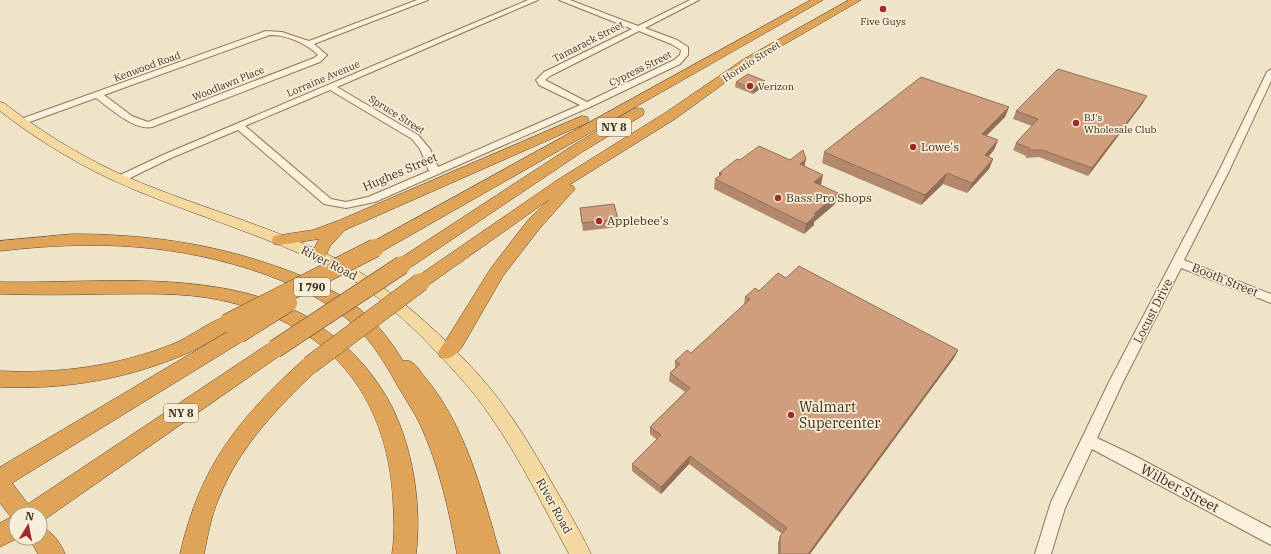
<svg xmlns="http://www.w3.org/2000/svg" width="1271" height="554" viewBox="0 0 1271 554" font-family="'IBM Plex Serif',serif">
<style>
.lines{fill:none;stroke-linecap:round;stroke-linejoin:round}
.minor-casing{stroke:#8d765c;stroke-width:2}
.major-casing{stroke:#5b4430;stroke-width:1}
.highway-casing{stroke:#5b4430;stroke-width:1}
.minor{fill:#faf1dc;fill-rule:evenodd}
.major{fill:#f3d9a0;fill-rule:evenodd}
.highway{fill:#e0a458;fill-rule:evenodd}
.highway-bridge-casing{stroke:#5b4430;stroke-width:19;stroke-linecap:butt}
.highway-bridge{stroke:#e0a458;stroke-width:18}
.wall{fill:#b2896c}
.shaded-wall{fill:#916f58}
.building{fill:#cf9f7d;stroke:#916f58}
.poi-dot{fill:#9e2a2b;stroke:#f7eed8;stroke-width:1.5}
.labels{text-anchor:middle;stroke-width:3.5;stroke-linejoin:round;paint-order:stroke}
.far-poi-label{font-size:10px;fill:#3d2e20;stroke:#f7eed8;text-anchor:start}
.far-street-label{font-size:10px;fill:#3d2e20;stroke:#f7eed8}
.shield{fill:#f7eed8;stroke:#756857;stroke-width:1}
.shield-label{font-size:11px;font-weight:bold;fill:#3d2e20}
.poi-label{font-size:12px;fill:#3d2e20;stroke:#f7eed8;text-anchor:start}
.street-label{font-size:12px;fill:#3d2e20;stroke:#f7eed8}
.near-poi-label{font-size:14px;fill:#3d2e20;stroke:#f7eed8;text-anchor:start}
.near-street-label{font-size:14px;fill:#3d2e20;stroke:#f7eed8}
</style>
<rect width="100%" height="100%" fill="#f0e4c8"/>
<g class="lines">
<g class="minor-casing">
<path id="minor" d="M417,0H428L314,44L327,55L320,62L152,127C134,131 110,108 96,98L24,124L21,125L16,122L18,120L266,31L282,32L309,41ZM270,35C287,35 306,43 318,55L314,58L148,122L132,116L104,95Z
M528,0H538L337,87L418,135L430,149L438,167L580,105L539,85L536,80L544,72L632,29L559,0H570L638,26L690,0H699L645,28L677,40L688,47V55L680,64L590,107L375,202L346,208L324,204L238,130L171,158L126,180L122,181L117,178L118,176L165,154ZM639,31L671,44L681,50L680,55L674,60L587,102L545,80L550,76ZM330,90L412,139L420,149L429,171L368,197L346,202L331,199L245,126Z
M1271,69V81L1229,171L1184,260L1271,294V303L1181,268L1123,382L1097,438L1133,455L1271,528V545L1092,449L1065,508L1051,554H1035L1051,502L1109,382L1219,171L1267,72Z"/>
</g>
<g class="major-casing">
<path id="major" d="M0,102L4,103C39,130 77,154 118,173C183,202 251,220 316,249C370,273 410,306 452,347C471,366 490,386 505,408C524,434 540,462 556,490C568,511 581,532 591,554H569C544,508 521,460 491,417C471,387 445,361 420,335C395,311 368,287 337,271C263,233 183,213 108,178C69,159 33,137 0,111Z"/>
</g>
<g class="highway-casing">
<path id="highway" d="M811,0H823L381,252L375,253L369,252L367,248L369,244Z
M849,0H861L752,63L675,119L569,185L573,186L575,189L540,228L503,276L462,347C455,355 451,361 440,357L438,352L448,337L491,268L528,220L550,199L427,286L421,288L415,286L412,282L415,278L559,179L665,113L744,59Z
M638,108L643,109L644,112L643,115L582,152L408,269L402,271L396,269L394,265L396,261L572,146L633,109Z
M582,116L587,117L589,120L587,123L345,230L330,246L324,260L318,262L312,260L310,256L319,239L280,245L274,244L272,240L274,236L313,230L340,220Z
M72,234C143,234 211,243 278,267C311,278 344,294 370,318C383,331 394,346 403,361C413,358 419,370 424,376C466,426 482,492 500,554H457C449,510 439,465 420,424C413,410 404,397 396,383C385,363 373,343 356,327C331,303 299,287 267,275C178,243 93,240 0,251V241Z
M0,282C100,284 214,267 306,316C313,321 320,327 328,332C355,352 376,376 392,407C413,449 422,507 416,554H392C395,536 394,517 393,500C387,392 326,322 220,300C183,292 143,294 106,294C70,295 35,295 0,294Z
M227,316L233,318L236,323L233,328C218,336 204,346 188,353C128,379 65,390 0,387V371C60,374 117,366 173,344C192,336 208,322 227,316Z
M239,327L246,329L248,334L246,339L12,483L28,504L268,344L275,342L282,344L284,349L282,354L41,522L40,514H16V538H18L0,547V523L11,517L0,503V467L232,329Z
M310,357L317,360L320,365L317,370C278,407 239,447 219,498C211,516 208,535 204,554H180C200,466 238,419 303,360Z
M40,526C52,531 60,542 65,554H38L29,538H40Z"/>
</g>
<use href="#minor" class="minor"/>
<use href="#major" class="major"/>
<use href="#highway" class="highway"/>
<g class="highway-bridge-casing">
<path id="highway-bridge" d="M227,323L375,248
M239,334L288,303
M275,349L402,265
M310,365L421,282"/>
</g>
<use href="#highway-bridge" class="highway-bridge"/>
</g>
<path class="wall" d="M765,81V85L753,94L735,87L736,82Z
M1143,103L1088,176L1039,157L1026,158V156L1013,150L1016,143L1032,126L1013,119L1016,111Z
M1009,107L1005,117L986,136L998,140L994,150L988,157L993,159L989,169L967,193L943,184L921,205L822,163L824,152Z
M740,160L805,166L821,185H820L835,204L814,222V225L804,234L714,189L715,179L719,176V173Z
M580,208L618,219V227L583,231Z
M786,278L958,350L954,358L810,554H778V543L780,536L782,534L689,464L661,494L632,471V464L657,440L650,434V427L685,392L669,381L670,373L675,368V361L691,353L744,305L745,297Z"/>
<path class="shaded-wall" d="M765,81V85L753,94V89Z
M1147,96L1143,103L1088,176L1092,168Z
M1009,107L1005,117L978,144L982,134Z
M998,140L994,150L981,165L985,155Z
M806,159L804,169L800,164Z
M993,159L989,169L967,193L972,183Z
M947,173L943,184L921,205L925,195Z
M823,175L821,185L812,193L814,182Z
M838,193L835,204L814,222V225L804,234L806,224L814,214Z
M958,350L954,358L810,554H808Z
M690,456L689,464L661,494V487Z"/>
<path class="building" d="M1058,69L1147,96L1092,168L1042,150H1029L1030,148L1016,143L1038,119L1016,111Z
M748,74L765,81L753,89L736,82Z
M921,77L1009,107L982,134L998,140L985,155L993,159L972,183L947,173L925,195L824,152Z
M759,146L790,160L803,150L806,159L800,164L823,175L814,182L838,193L814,214L816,215L806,224L715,179L722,174L719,173L737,159L740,160Z
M614,204L618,219L582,223L580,208Z
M799,266L958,350L808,554H780V536L787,528L690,456L661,487L632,464L661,435L650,427L690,388L670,373L680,364L675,361L687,350L691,353L750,299L745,297L755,288L759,291L778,273L786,278Z"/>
<g class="poi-dot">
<circle cx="883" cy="9" r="4"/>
<circle cx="750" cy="86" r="4"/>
<circle cx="1076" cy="123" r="4"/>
<circle cx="913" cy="147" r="4"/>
<circle cx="778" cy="198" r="4"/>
<circle cx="599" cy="221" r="4"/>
<circle cx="791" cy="415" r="4"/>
</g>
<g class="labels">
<g class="far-poi-label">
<text x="883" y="25" text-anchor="middle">Five Guys</text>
<text x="758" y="90">Verizon</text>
<text x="1084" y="121">BJ's<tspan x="1084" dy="12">Wholesale Club</tspan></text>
</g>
<g class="far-street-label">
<text transform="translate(588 41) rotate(-27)" y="4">Tamarack Street</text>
<text transform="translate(751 61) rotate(-33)" y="4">Horatio Street</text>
<text transform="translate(147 66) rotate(-20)" y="4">Kenwood Road</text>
<text transform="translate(640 68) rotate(-26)" y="4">Cypress Street</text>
<text transform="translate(323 78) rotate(-23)" y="4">Lorraine Avenue</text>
<text transform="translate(228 83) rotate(-22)" y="4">Woodlawn Place</text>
<text transform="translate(397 114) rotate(32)" y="4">Spruce Street</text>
</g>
<g class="shield">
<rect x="597" y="118" width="34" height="18" rx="3"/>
<rect x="294" y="278" width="36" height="18" rx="3"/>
<rect x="164" y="404" width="34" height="18" rx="3"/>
</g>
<g class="shield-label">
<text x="614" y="131">NY 8</text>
<text x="312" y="291">I 790</text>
<text x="181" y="417">NY 8</text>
</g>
<g class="poi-label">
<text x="921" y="151">Lowe's</text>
<text x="786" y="202">Bass Pro Shops</text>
<text x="607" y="225">Applebee's</text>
</g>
<g class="street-label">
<text transform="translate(400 172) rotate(-23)" y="4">Hughes Street</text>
<text transform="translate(329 263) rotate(27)" y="4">River Road</text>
<text transform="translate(1225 280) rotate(22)" y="4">Booth Street</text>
<text transform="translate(1153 311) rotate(-63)" y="4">Locust Drive</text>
<text transform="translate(554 506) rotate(61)" y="4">River Road</text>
</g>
<g class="near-poi-label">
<text x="799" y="412">Walmart<tspan x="799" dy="16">Supercenter</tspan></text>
</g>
<g class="near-street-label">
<text transform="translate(1180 488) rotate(28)" y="5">Wilber Street</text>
</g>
</g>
<g transform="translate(28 526) rotate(10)"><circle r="19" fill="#f7eed8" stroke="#ada18e"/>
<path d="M0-3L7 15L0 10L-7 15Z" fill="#9e2a2b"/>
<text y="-6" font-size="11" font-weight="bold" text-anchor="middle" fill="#3d2e20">N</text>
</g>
</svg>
